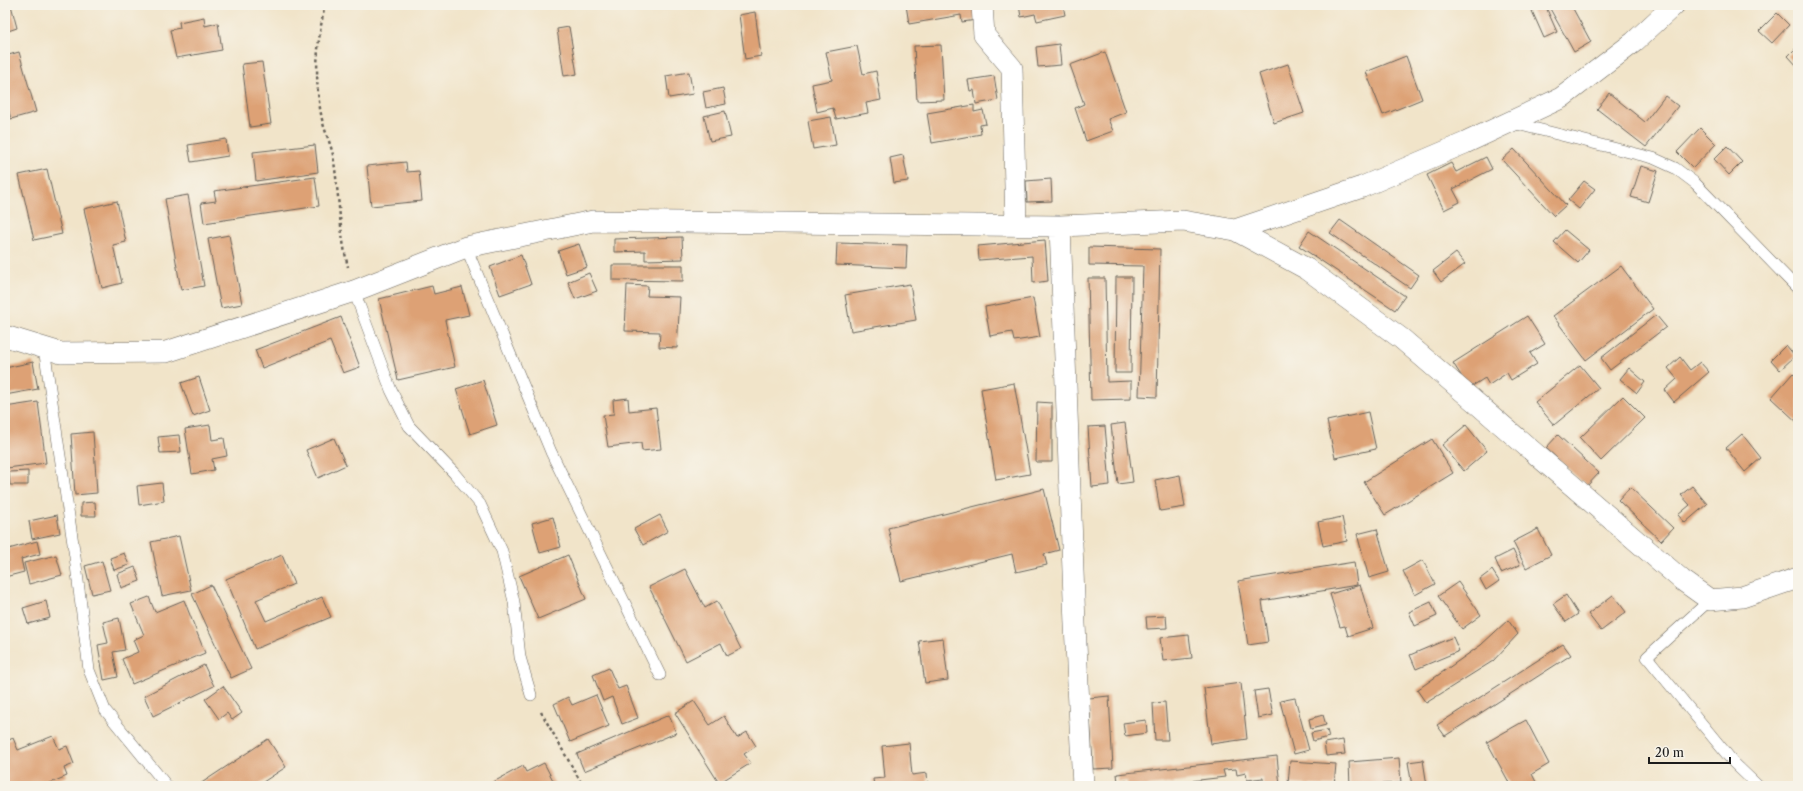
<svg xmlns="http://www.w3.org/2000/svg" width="1803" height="791" viewBox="0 0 1803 791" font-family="'Libre Caslon Text',serif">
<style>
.building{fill:#dda174}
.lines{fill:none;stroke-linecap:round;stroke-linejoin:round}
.service-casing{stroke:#676259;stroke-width:12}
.minor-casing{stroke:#676259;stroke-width:22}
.path{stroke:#676259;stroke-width:2.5;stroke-dasharray:3 3;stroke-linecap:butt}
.service{stroke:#fff;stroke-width:11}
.minor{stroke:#fff;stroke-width:21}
</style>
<rect width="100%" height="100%" fill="#f7f3e8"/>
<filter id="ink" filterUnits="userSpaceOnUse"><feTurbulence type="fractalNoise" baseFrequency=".025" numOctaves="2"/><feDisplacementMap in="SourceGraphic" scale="8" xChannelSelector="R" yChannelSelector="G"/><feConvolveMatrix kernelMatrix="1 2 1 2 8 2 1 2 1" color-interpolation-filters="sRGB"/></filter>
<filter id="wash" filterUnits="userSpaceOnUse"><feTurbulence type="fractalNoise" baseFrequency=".012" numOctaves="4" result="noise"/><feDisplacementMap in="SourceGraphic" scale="16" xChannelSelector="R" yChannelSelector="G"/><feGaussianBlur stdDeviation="0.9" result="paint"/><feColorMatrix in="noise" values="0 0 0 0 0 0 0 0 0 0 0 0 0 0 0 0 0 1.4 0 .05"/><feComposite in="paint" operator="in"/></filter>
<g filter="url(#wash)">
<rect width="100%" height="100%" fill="#f1e4c9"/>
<g id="blocks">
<path class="building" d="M5,5H11L17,28L5,32Z
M906,5H975L977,20L962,22L961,15L909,24Z
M1019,5H1063L1065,15L1037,21L1035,14L1021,17Z
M1545,5L1557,32L1544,38L1532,11Z
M1548,5H1571L1591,42L1574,52Z
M755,12L761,56L745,59L739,15Z
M1777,13L1789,25L1772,43L1759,31Z
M204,17L205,26L218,23L222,50L176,58L170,30L180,28L179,22Z
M569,27L577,74L564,76L557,29Z
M1059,44L1061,65L1038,67L1036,47Z
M941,45L944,100L917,101L914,46Z
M857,46L863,74L876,71L881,100L866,103L868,113L836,119L833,108L817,112L812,84L832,80L826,52Z
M1798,46V67L1788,56Z
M19,52L36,112L11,119L5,97V56Z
M1105,52L1126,112L1108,119L1113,131L1086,141L1075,108L1084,104L1070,65Z
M1406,56L1422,99L1383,115L1366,72Z
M262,62L271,124L250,127L242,64Z
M1288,64L1304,113L1274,123L1259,74Z
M689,72L693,94L669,98L666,76Z
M994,76L998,100L976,104L974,90L970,91L968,80Z
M723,88L726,104L706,108L703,92Z
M1609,93L1645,122L1665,96L1678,106L1646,147L1597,109Z
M974,105V112L983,110L986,124L980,125L981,134L932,143L927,113Z
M725,111L731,137L710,141L704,116Z
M831,117L836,145L813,149L808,121Z
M1700,128L1716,144L1693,168L1677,152Z
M226,139L228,156L191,162L188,145Z
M315,145L318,172L256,181L253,152Z
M1727,146L1742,162L1729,175L1714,159Z
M1514,149L1566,205L1554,216L1502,160Z
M903,155L908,181L894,183L890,158Z
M1486,157L1492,169L1453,189L1460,202L1444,210L1427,175L1451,163L1456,172Z
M406,162L407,172L419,171L422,201L371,206L367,166Z
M1641,166L1658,171L1648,202L1631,197Z
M47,169L62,234L34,240L19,175Z
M315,177L319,206L204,223L201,203L216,201L214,191Z
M1051,179L1052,201L1027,202L1026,181Z
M1584,181L1595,189L1579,209L1568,200Z
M188,195L204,286L181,290L165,199Z
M117,201L126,242L113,245L122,283L102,288L84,209Z
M1340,220L1419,275L1410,288L1330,233Z
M1565,230L1589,250L1578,263L1554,242Z
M1309,231L1405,296L1395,310L1299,246Z
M229,235L242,304L221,308L208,239Z
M682,237L683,259L645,260V251L614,252V239Z
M1045,240L1048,281L1033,283L1032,256L979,260L978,246Z
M837,243L907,245L906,268L836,265Z
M579,244L587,267L566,274L558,251Z
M1089,247L1160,249L1157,397L1139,396L1143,266L1089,265Z
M1456,253L1465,264L1441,282L1433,271Z
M521,255L531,284L500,295L490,267Z
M612,265H683V281L612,280Z
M1621,266L1653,309L1586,360L1553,316Z
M589,273L597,291L575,299L568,282Z
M1116,277H1132L1131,373H1115Z
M1088,278H1105L1107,382L1131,381V399L1091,400Z
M910,284L916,320L851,331L845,295Z
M627,285L648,286L647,296L680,297L677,348L659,347L660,332L625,331Z
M432,286L434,294L462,287L469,315L445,320L455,367L398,380L379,299Z
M1033,298L1040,337L1014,341L1012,332L990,336L985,307Z
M1656,315L1666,327L1610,370L1601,358Z
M1527,316L1545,344L1530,353L1537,364L1511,380L1507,373L1489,385L1485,378L1469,388L1453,363Z
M341,317L360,367L343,373L330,341L262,368L255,350Z
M1786,345L1795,356L1780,370L1771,360Z
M1680,357L1690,370L1700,362L1709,372L1674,402L1665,390L1677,379L1668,368Z
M33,362L38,389L5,395V368Z
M1580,365L1599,388L1554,425L1535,402Z
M1629,368L1645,382L1637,393L1620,379Z
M1793,373L1798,378V423L1771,398Z
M199,377L210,410L193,416L181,383Z
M483,380L497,425L470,434L456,389Z
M1014,383L1030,474L996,480L981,389Z
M1623,396L1645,418L1601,461L1580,438Z
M628,398L629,411L656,408L661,449L642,451L641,443L608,447L603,415L614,414L613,400Z
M38,402L46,463L7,468L5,452V407Z
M1037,402L1052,403V462H1036Z
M1368,412L1376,449L1335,458L1327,421Z
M1125,423L1133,482L1118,484L1111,425Z
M210,425L212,440L224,438L227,456L212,459L214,470L192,474L185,429Z
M1466,425L1487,451L1464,471L1442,445Z
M1105,426L1110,485L1092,487L1088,427Z
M93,432L97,493L75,495L71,434Z
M1742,434L1761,458L1745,472L1726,448Z
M179,435L181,452L160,453L158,437Z
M1558,435L1599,473L1587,486L1546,448Z
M334,438L346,465L318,478L306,450Z
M1432,439L1453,473L1385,515L1364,482Z
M28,471V485H10L9,472Z
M1180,475L1185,507L1160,511L1155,480Z
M162,483L164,501L139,505L137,486Z
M1692,486L1707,504L1685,523L1678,515L1690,505L1681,495Z
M1630,487L1673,528L1661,541L1618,500Z
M1044,489L1059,550L1044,554L1047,565L1016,572L1012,554L901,581L888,528Z
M95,502L96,516H81V503Z
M57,515L60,533L32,539L29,521Z
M660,515L668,531L643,545L634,529Z
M553,517L561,547L540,553L532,523Z
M1342,517L1347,541L1323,546L1318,522Z
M1377,529L1389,572L1369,578L1357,534Z
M1538,529L1551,555L1526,568L1513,542Z
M179,536L191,590L162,596L151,542Z
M37,541L40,554L21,559L24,572L5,577V550Z
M1513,550L1520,565L1501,573L1495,559Z
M124,553L129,565L114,570L110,558Z
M56,555L62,575L29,584L24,563Z
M282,555L294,584L256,600L266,621L322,597L331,617L255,649L226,579Z
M568,555L586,599L538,619L519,576Z
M1423,560L1435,584L1415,595L1403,571Z
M102,561L110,590L92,594L85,566Z
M1354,562L1357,585L1262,601L1268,642L1248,645L1238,581Z
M135,567L140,581L121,588L117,574Z
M685,569L705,608L717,601L741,649L727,656L721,643L686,661L649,587Z
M1492,570L1499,581L1486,590L1480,579Z
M1458,582L1481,615L1462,629L1438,596Z
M211,585L251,669L231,678L192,594Z
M1360,585L1373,628L1348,636L1345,626L1340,627L1330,594Z
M1566,595L1578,614L1566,622L1553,604Z
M1613,595L1626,612L1601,631L1588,614Z
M149,597L155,612L184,600L205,653L132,684L122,659L138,652L133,640L144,635L131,604Z
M46,601L50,618L28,624L23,608Z
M1431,602L1437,616L1415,626L1409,612Z
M1166,616L1167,628L1147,629L1146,617Z
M119,618L125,650L113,652L118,677L104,680L98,645L108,643L103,622Z
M1508,620L1518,634L1493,661L1426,703L1417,690L1481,645Z
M1189,635L1192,658L1163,661L1160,638Z
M1453,637L1459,651L1416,669L1410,655Z
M943,638L948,680L925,683L919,641Z
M1563,644L1571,655L1445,736L1437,725Z
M204,665L214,686L153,716L144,696Z
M609,668L618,689L626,686L638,718L622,724L612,697L603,701L593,675Z
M1241,683L1247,739L1211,744L1204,688Z
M223,686L242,713L232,720L227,713L219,719L205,699Z
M1268,689L1273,715L1258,718L1254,691Z
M596,695L609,726L570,742L554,704L568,697L572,705Z
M1109,696L1113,768L1093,769L1089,698Z
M1295,698L1309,750L1294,754L1280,701Z
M694,701L710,725L724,716L737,738L747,732L756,746L744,754L751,763L719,783L675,713Z
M1165,702L1168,740H1155L1153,703Z
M669,715L676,733L584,771L577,754Z
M1323,715L1326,725L1311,729L1309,719Z
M1146,720L1147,733L1125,736L1123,723Z
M1526,720L1549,764L1532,774L1538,786H1511L1487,742Z
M1327,730L1329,737L1313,741L1311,733Z
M53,736L59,749L67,746L74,764L64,768L67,776L43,786H5V742L13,738L18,750Z
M268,739L286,767L257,786H197Z
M1343,740L1345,754L1326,756L1324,743Z
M909,743L912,775L927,773L928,786H874L873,779L885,778L882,746Z
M1277,756L1280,786H1263V778L1247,780L1246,773L1237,775L1236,769L1223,770L1225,777L1148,786H1127V781L1118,782L1117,774Z
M1399,758L1401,783L1350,786L1349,762Z
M1423,760L1427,786H1412L1408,762Z
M1290,761L1336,764L1334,786L1288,784Z
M544,763L556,786H486L523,766L526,772Z
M1057,781L1058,786H989V785Z"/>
</g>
</g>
<g filter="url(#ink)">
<use href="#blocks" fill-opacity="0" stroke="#676259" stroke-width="1"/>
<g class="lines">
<g class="service-casing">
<path id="service" d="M1513,123L1653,158L1675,168L1695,183L1798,289
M466,247L551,452L660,675
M354,291L391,390L409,426L454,473L480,504L502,551L514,602L520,657L531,695
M44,348L75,557L89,670L105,710L167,786
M1710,600L1647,657L1734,763L1758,786"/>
</g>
<g class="minor-casing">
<path id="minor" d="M982,5L984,35L1012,68L1016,226
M1060,226L1075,624L1083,786
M1235,230L1362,187L1465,143L1561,98L1634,42L1674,5
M5,336L61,353L166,352L354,291L466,247L593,221L1060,226L1183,221L1235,230L1307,269L1402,339L1682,580L1710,600L1742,597L1798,578"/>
</g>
<path class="path" d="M325,5C317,41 314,77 321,114C323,128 330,141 333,155C339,192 339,230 348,267
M541,712L583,786"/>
<use href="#service" class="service"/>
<use href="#minor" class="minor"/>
</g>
</g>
<rect width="1803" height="791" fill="none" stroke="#f7f3e8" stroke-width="20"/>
<path d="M1649 757v6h81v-6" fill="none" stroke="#1c1c1c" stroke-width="2"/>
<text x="1655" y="757" font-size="12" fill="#1c1c1c" stroke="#f7f3e8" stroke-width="3" paint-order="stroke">20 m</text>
</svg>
